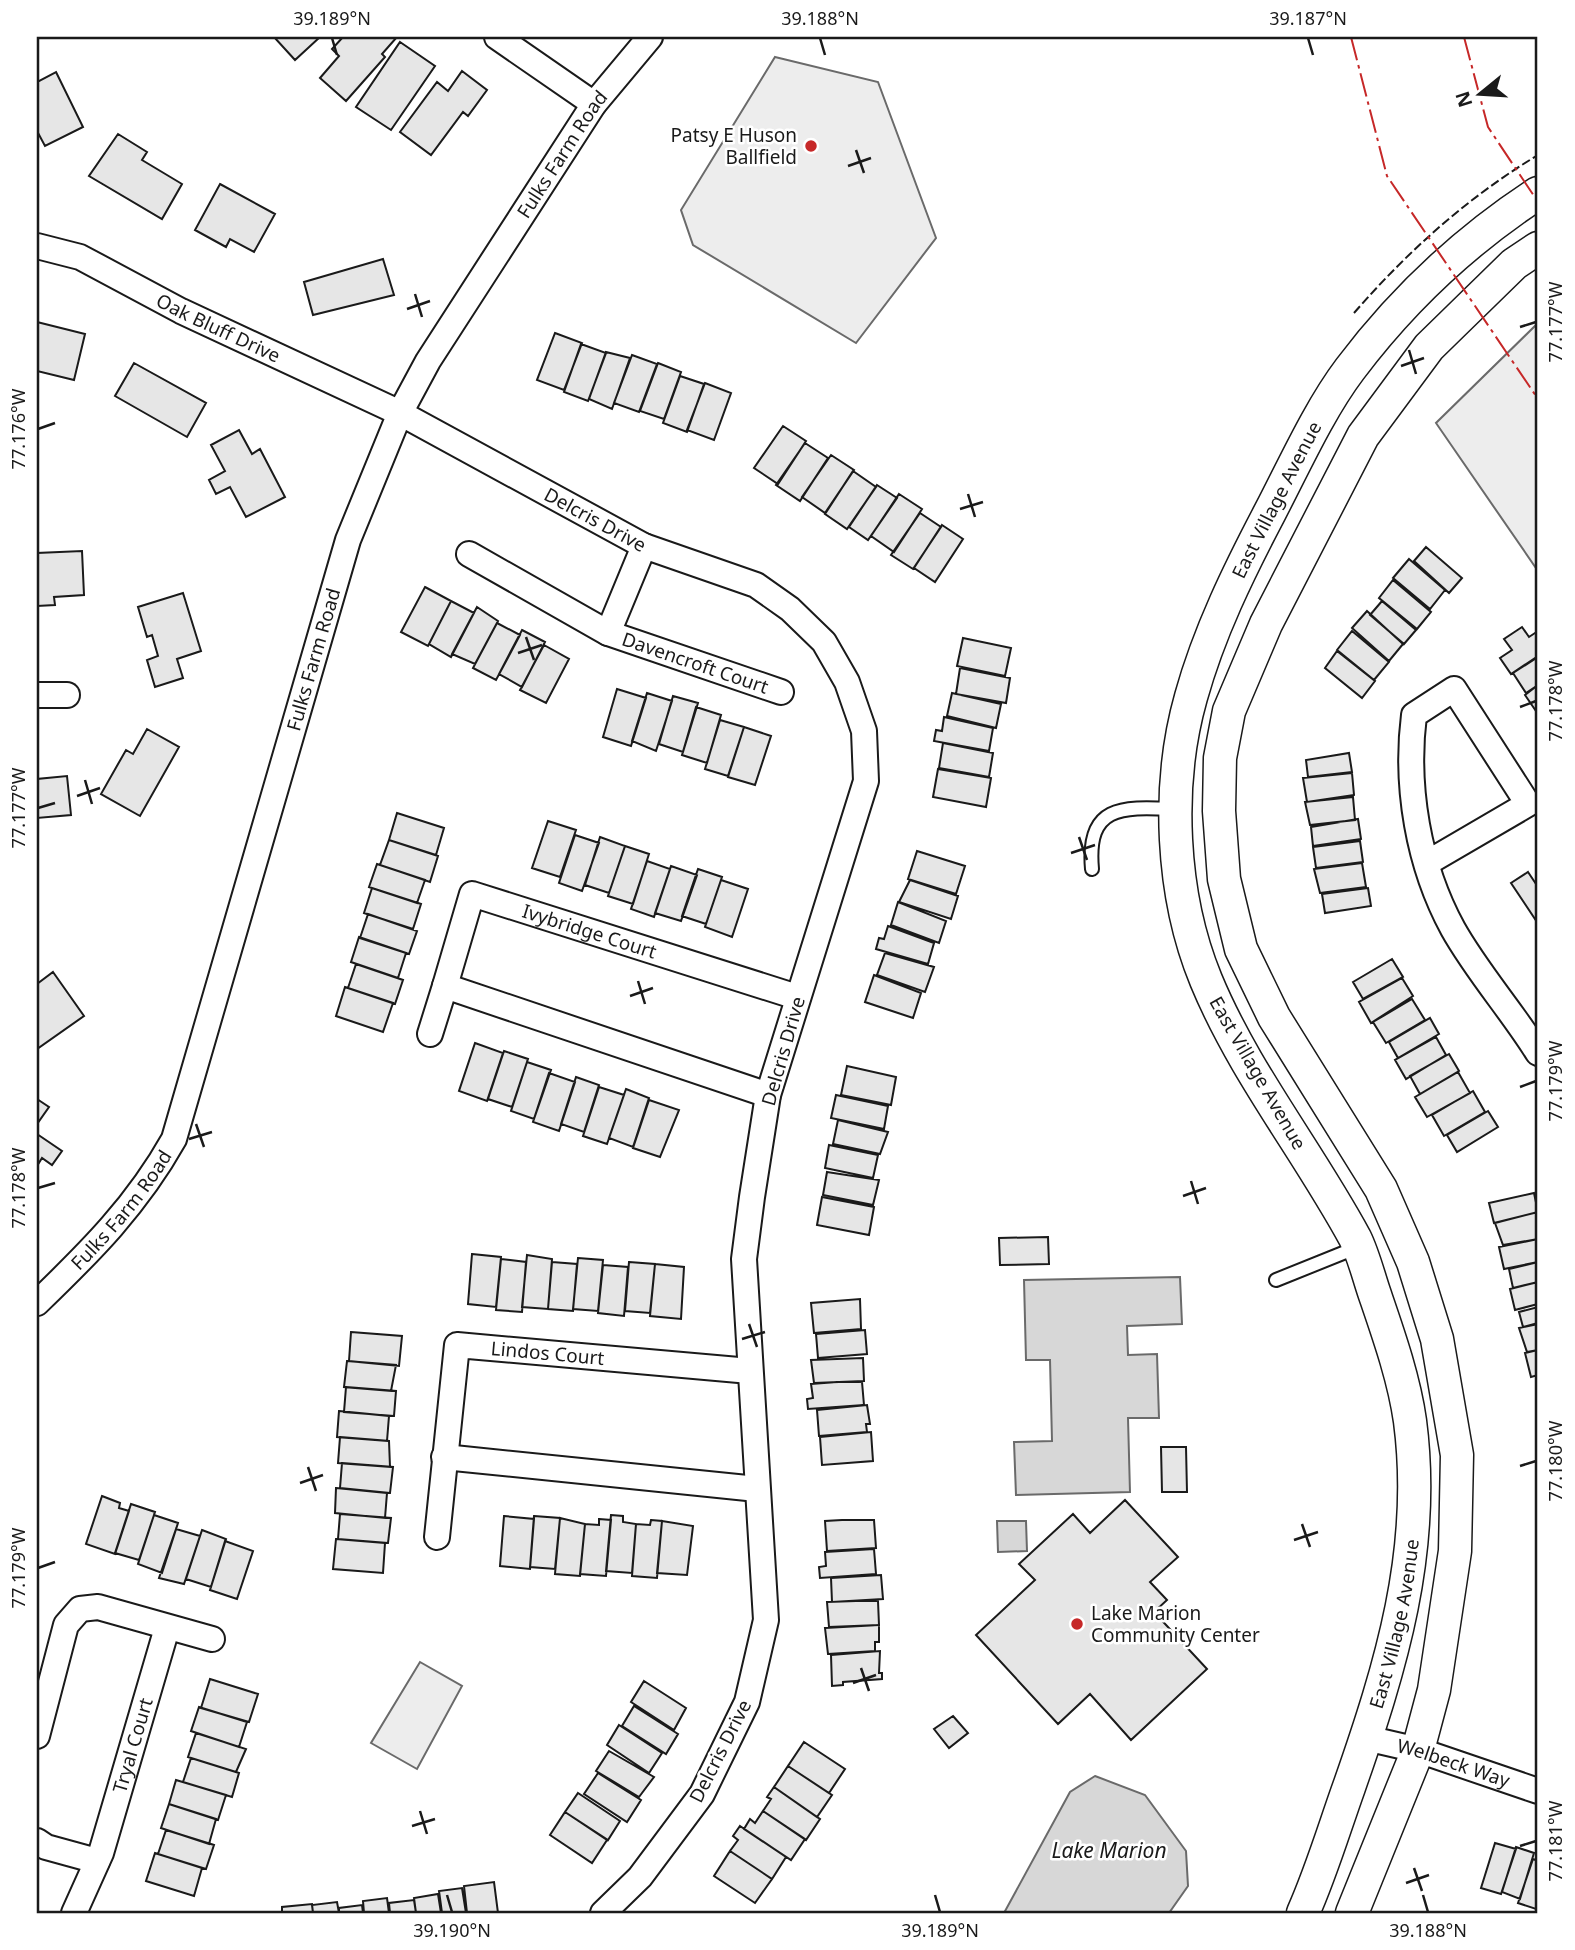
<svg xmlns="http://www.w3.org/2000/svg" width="1575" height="1950" viewBox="0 0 1575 1950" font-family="'Noto Sans',sans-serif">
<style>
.built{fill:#ededed;stroke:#6a6a6a;stroke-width:2}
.water{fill:#d7d7d7;stroke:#6a6a6a;stroke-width:2}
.building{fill:#e6e6e6;stroke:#1a1a1a;stroke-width:2}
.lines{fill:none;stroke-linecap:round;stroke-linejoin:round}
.service-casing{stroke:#1a1a1a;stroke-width:16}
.minor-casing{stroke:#1a1a1a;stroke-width:28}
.tertiary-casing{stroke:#1a1a1a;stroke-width:35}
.service{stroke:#fff;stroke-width:12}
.minor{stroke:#fff;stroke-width:24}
.tertiary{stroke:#fff;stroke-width:32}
.fence{stroke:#1a1a1a;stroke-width:2;stroke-dasharray:9 3.5;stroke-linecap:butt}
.power{stroke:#c62828;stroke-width:2;stroke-dasharray:24 5 3.5 5;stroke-linecap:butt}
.ticks{fill:none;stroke:#1a1a1a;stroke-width:2.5}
.poi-dot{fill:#c62828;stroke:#fff;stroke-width:2.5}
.labels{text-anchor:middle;stroke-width:5;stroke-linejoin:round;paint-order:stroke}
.poi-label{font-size:19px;fill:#1a1a1a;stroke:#fff;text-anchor:end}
.street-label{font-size:19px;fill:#1a1a1a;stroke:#fff}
.water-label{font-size:21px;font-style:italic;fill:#1a1a1a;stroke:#fff}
.neatline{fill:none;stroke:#1a1a1a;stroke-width:2.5}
.ticks-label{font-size:18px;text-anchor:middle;fill:#1a1a1a}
</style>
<rect width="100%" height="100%" fill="#fff"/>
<path class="built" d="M775,57L878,82L936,238L856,343L693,245L681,210Z
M1538,323V571L1436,423Z
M420,1662L462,1686L417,1769L371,1743Z"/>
<path class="water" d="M1180,1277L1182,1324L1127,1326L1128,1355L1157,1354L1159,1418H1128L1130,1492L1016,1495L1014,1442L1052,1441L1050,1360H1026L1024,1280Z
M997,1521H1026L1027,1551L998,1552Z
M1095,1776L1145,1795L1186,1851L1188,1886L1169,1913H1004L1070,1792Z"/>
<path class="building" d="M274,37H320L295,60Z
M343,37H397L382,54L385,57L346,101L320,78L339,56L332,49Z
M400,42L435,66L391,130L356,107Z
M462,71L487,90L468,116L463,112L431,155L400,132L437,82L448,91Z
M56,72L83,127L45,146L37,131V82Z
M118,134L147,152L142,160L182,184L162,219L89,176Z
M220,184L275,214L254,252L230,239L226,247L195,230Z
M383,259L394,295L313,315L304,282Z
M37,322L85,334L74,380L37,371Z
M555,333L582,343L564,390L537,380Z
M581,344L606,353L588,401L564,392Z
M606,352L630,358L612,409L589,399Z
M632,355L657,364L639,412L614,403Z
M134,363L206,403L187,437L115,396Z
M658,363L681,372L664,419L640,411Z
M680,376L704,384L687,432L663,423Z
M705,383L731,393L714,440L687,430Z
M783,426L806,441L778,484L754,468Z
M239,430L252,454L260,449L285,497L246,517L230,487L216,494L209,480L225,471L211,445Z
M805,443L828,458L800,501L776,485Z
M831,455L854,470L825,513L802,497Z
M853,471L876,487L847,529L825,514Z
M877,485L897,498L868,540L849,527Z
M899,494L922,509L894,552L871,536Z
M920,513L941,527L913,569L891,555Z
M942,525L963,539L935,582L914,568Z
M1426,547L1462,578L1449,593L1414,561Z
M82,551L84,595L54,597L55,605L37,606V553Z
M1409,559L1445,590L1430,609L1393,578Z
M1393,580L1431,612L1417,629L1379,598Z
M425,587L451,601L428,646L401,632Z
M183,593L201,651L177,659L183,678L155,687L147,660L158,656L152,635L147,637L138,607Z
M451,601L474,613L451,657L429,644Z
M1382,601L1416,630L1404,644L1370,615Z
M477,607L498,621L475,664L452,654Z
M1367,611L1403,644L1389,661L1352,628Z
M497,623L520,635L496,680L473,668Z
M1522,627L1529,637L1538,631V656L1511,674L1500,658L1512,650L1504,639Z
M522,630L545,642L522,687L499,674Z
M1352,631L1389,662L1374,680L1337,650Z
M963,638L1011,648L1005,676L957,666Z
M544,645L569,659L546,703L520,690Z
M1337,651L1375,681L1362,698L1325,668Z
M1538,657V685L1526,693L1513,673Z
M960,668L1010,678L1006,703L956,694Z
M1538,685V714L1525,695Z
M617,689L646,698L631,746L603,737Z
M647,693L672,701L656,751L632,741Z
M952,693L1001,704L996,728L947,716Z
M673,696L698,703L683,752L659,744Z
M696,707L721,715L707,763L682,755Z
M944,717L993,728L989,751L934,741L936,730L942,731Z
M720,720L744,727L728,776L705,769Z
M744,727L771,736L755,785L728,777Z
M147,729L179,747L140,816L101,794L126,750L133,754Z
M943,743L993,753L989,777L939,768Z
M1349,753L1352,772L1308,777L1306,760Z
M938,769L991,778L986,807L933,797Z
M1352,773L1354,795L1307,802L1303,778Z
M67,776L71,815L37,818V779Z
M1353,797L1355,820L1310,825L1305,802Z
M397,813L444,828L436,855L389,840Z
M1358,819L1361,839L1313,846L1311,827Z
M548,821L576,830L560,877L532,868Z
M575,835L599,843L582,891L559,883Z
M600,837L625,846L609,893L585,885Z
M389,840L438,856L430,882L380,865Z
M1360,841L1363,862L1316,868L1313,847Z
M625,846L649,854L633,904L608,896Z
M917,851L965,866L956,894L908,879Z
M647,861L670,869L654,917L631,909Z
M1362,863L1366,887L1320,893L1314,869Z
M377,864L425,880L417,903L369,887Z
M671,866L697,875L681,921L655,913Z
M698,869L722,877L706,924L682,916Z
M1528,872L1538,887L1537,922L1511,883Z
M721,880L748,889L732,937L705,927Z
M910,880L958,896L951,919L899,902Z
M372,888L421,904L413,929L364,913Z
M1368,888L1371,906L1325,913L1322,894Z
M898,902L946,921L939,943L891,925Z
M368,914L417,931L409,954L360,938Z
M888,926L934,943L928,964L876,949L879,938L884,939Z
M359,937L406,953L398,978L351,962Z
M885,953L934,967L925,992L877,975Z
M1392,959L1403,977L1363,999L1353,982Z
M356,964L403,980L395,1004L348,988Z
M53,972L84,1016L37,1049V984Z
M874,975L921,993L913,1018L865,1002Z
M1402,978L1413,996L1371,1023L1359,1002Z
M345,987L393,1003L383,1032L336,1016Z
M1412,999L1425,1020L1386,1043L1373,1022Z
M1430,1018L1439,1034L1398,1058L1389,1042Z
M1436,1037L1446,1055L1406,1079L1395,1060Z
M475,1043L503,1053L487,1101L459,1091Z
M504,1051L528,1059L512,1107L488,1099Z
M1449,1054L1459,1071L1420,1094L1410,1076Z
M527,1062L551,1070L534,1119L511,1111Z
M847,1066L896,1077L891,1105L841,1095Z
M1458,1072L1470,1093L1427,1117L1415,1097Z
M549,1073L575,1082L559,1131L533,1122Z
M576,1077L599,1085L584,1132L561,1124Z
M599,1087L624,1095L607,1144L583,1136Z
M626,1089L649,1098L633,1147L609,1138Z
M1473,1091L1485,1112L1444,1136L1432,1115Z
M836,1095L888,1106L884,1129L831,1118Z
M37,1099L49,1107L37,1124Z
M649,1100L679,1110L660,1157L633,1148Z
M1488,1111L1498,1127L1457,1152L1447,1135Z
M838,1120L888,1132L880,1154L833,1144Z
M37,1134L62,1151L52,1165L42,1158L37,1166Z
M829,1145L878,1155L873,1178L825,1168Z
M827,1172L879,1180L873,1205L823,1195Z
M1534,1193L1538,1212L1494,1223L1489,1203Z
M822,1197L874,1207L869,1235L817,1225Z
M1538,1212V1239L1503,1245L1495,1223Z
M1048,1237L1049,1264L1000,1265L999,1238Z
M1538,1239V1262L1504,1269L1499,1247Z
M472,1254L501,1257L496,1307L468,1304Z
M527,1255L552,1259L548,1309L522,1307Z
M578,1258L603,1260L598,1311L573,1309Z
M501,1259L526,1262L522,1312L496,1310Z
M552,1262L577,1264L573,1311L548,1309Z
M629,1262L655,1264L650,1313L625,1311Z
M1538,1262V1282L1513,1288L1509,1269Z
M655,1264L684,1267L681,1319L650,1316Z
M603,1265L628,1267L624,1316L598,1313Z
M1538,1282V1304L1515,1310L1510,1289Z
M860,1299L861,1329L814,1333L811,1303Z
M1538,1307V1323L1523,1327L1519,1312Z
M1538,1324V1350L1527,1352L1519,1328Z
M865,1330L867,1354L818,1358L816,1334Z
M351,1332L402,1336L399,1366L349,1361Z
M1538,1350V1375L1531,1377L1525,1353Z
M863,1358L864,1381L814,1383L811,1360Z
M347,1361L396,1365L391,1391L344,1387Z
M837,1382H862L864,1405L808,1409L807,1399L813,1398L811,1384Z
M346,1387L396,1391L394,1416L344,1412Z
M867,1405L870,1424H866L867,1432L819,1436L817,1410Z
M339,1411L389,1416L387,1441L337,1437Z
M871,1432L873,1461L822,1465L820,1437Z
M340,1437L389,1441L390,1467L338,1463Z
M1161,1447H1186L1187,1492H1162Z
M342,1463L393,1467L390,1493L340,1488Z
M336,1488L387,1493L385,1518L335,1513Z
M102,1496L120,1503L119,1508L129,1511L115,1554L86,1544Z
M1125,1500L1178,1557L1150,1582L1167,1600L1154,1612L1207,1669L1131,1740L1090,1694L1058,1724L976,1635L1035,1580L1019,1564L1073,1514L1090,1533Z
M131,1504L155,1512L139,1560L115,1553Z
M340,1514L391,1518L388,1543L338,1539Z
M154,1515L178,1523L162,1573L138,1564Z
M611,1515L623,1516V1522L636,1524L632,1573L606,1571Z
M504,1516L534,1519L530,1569L500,1566Z
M534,1516L560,1518L555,1569L530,1567Z
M560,1518L585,1524L580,1576L555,1574Z
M599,1519L611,1520L606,1576L580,1574L585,1524L599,1525Z
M651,1520L662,1521L657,1578L632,1576L636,1524L650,1525Z
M842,1520H874L876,1548L827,1551L825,1521Z
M662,1521L693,1526L687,1575L657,1573Z
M176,1529L200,1536L184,1584L159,1578Z
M202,1530L226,1539L211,1587L186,1579Z
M336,1539L385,1543L383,1573L333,1569Z
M225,1541L253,1551L237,1599L210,1590Z
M874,1549L876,1574L820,1578L819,1567L826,1566L825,1552Z
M881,1575L883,1599L832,1602L831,1578Z
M856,1601H878L879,1625L829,1627L827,1602Z
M879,1625V1642H875V1651L828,1654L825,1628Z
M880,1651L879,1673H882V1679L843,1682V1685L832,1686L831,1655Z
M210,1679L258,1694L249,1722L201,1708Z
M644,1681L686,1708L674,1730L631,1702Z
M634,1706L678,1734L666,1754L622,1726Z
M199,1707L247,1722L239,1747L191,1731Z
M953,1716L968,1733L949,1748L934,1729Z
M619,1725L662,1753L649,1773L607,1745Z
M196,1733L246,1749L236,1772L188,1757Z
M804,1742L845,1769L829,1793L788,1766Z
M609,1751L654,1777L639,1797L596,1771Z
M191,1758L239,1773L232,1797L183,1782Z
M788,1766L832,1795L817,1817L774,1787Z
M598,1773L641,1800L627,1822L584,1794Z
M176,1780L226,1795L218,1820L169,1804Z
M774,1787L820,1819L806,1840L763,1811L771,1799L767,1797Z
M578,1793L620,1821L608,1840L565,1812Z
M169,1804L216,1819L209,1844L161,1828Z
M763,1811L805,1839L791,1860L744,1829L750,1819L755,1823Z
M565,1812L607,1840L592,1863L550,1835Z
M740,1826L786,1857L772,1879L730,1851L738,1840L733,1836Z
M166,1830L214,1845L206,1869L158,1854Z
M1495,1843L1516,1849L1501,1894L1481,1888Z
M1516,1847L1534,1853L1520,1899L1502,1892Z
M730,1851L772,1879L755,1903L714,1876Z
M155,1853L202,1868L194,1896L146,1881Z
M1533,1859L1538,1861L1536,1909L1518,1903Z
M494,1882L498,1913H467L464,1886Z
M462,1888L466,1913H442L439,1891Z
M438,1894L441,1913H416L414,1898Z
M387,1898L389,1913H364L363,1901Z
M414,1900L416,1913H390L389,1903Z
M337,1902L339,1913H313L312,1905Z
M312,1904L313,1913H282V1907Z
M362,1905L363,1913H339V1908Z"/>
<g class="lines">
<g class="service-casing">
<path id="service" d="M1092,869C1086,803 1124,807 1177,809
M1276,1280L1358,1247"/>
</g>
<g class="minor-casing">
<g id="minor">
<path d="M497,37L594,104"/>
<path id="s1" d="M37,246L80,257L181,311L400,413L644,546L756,585L790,609L824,642L847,682L864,731L866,781L768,1095L752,1197L744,1259L766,1620L747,1702L702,1794L640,1877L603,1913"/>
<path id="s2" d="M469,554L608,633L781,692"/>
<path d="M608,633L644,546"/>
<path d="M37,695H67"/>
<path d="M1427,863L1528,804L1454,689L1414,715C1405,786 1418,865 1453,929C1477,972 1512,1011 1538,1053"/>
<path d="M430,1034L445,986"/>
<path id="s3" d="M768,1095L445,986L472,894L797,997"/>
<path id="s4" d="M37,1303C91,1251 137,1205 174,1139L348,540L400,413L428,361L594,104L650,37"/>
<path d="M444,1457L757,1489"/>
<path id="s5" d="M437,1537L457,1345L750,1371"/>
<path d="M37,1736L66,1625L80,1609L98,1607L212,1639"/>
<path id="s6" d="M1366,1738L1418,1750L1538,1791"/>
<path d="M37,1841L46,1847L97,1861"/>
<path id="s7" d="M74,1913L101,1853L167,1628"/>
</g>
</g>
<g class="tertiary-casing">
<g id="tertiary">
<path id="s8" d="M1303,1913C1321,1873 1334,1829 1349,1787C1391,1667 1427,1550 1410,1421C1404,1378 1388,1333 1374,1292C1368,1274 1363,1254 1355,1238C1308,1151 1244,1072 1206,980C1171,895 1166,785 1191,697C1209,632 1239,571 1270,512C1294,466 1319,410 1350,369C1402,300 1466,240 1538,193"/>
<path d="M1352,1913L1418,1750L1434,1690L1455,1551L1457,1455L1437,1339L1413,1262L1381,1189L1274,1017L1241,949L1224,879L1219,811L1220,758L1229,711L1266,624L1363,436L1429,347L1514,264L1538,248"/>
</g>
</g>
<use href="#service" class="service"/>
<use href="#minor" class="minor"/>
<use href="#tertiary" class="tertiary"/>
<path class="fence" d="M1354,313C1408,251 1468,197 1538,155"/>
<path class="power" d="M1351,37L1387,176L1538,399
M1464,37L1488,127L1538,202"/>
</g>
<path class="ticks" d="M332,38L337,55M820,38L825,55M1308,38L1313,55M856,150L864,173M848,166L871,158M415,294L422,317M407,309L430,301M1520,327L1536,322M1409,350L1416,374M1401,366L1424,358M38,429L55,423M968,494L975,517M960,509L983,502M526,637L534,660M518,653L542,645M1520,707L1536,701M85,780L92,804M77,796L100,788M38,808L55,803M1079,837L1087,860M1071,853L1095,845M638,981L645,1004M630,996L653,988M1520,1087L1536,1081M196,1124L204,1147M189,1139L212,1132M1191,1181L1198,1204M38,1188L55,1183M1183,1196L1206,1188M749,1324L757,1347M742,1339L765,1332M1520,1466L1536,1461M308,1467L316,1491M300,1483L323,1475M1302,1524L1310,1547M1294,1540L1318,1532M38,1568L55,1562M861,1668L869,1691M853,1683L876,1675M420,1811L427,1834M412,1826L435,1819M1520,1846L1536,1841M1414,1868L1422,1891M1406,1883L1429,1875M447,1895L452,1912M935,1895L940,1912M1423,1895L1428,1912"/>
<g class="poi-dot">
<circle cx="811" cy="146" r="7"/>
<circle cx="1077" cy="1624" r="7"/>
</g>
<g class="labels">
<g class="poi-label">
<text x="797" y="142">Patsy E Huson<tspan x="797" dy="22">Ballfield</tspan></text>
<text x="1091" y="1620" text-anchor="start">Lake Marion<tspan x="1091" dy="22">Community Center</tspan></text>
</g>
<g class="street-label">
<text dy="7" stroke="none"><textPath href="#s4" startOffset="1281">Fulks Farm Road</textPath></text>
<text dy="7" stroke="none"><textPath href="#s1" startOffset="200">Oak Bluff Drive</textPath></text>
<text dy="7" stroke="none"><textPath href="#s8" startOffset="1502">East Village Avenue</textPath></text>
<text dy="7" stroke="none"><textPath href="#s1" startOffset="623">Delcris Drive</textPath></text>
<text dy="7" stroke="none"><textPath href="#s4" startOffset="714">Fulks Farm Road</textPath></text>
<text dy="7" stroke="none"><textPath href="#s2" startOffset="252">Davencroft Court</textPath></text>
<text dy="7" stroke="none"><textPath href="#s3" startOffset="560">Ivybridge Court</textPath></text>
<text transform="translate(783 1051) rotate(-74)" y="7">Delcris Drive</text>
<text transform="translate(1258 1073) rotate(60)" y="7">East Village Avenue</text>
<text dy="7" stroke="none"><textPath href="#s4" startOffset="126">Fulks Farm Road</textPath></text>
<text dy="7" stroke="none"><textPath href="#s5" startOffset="284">Lindos Court</textPath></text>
<text dy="7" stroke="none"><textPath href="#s8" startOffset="304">East Village Avenue</textPath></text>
<text dy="7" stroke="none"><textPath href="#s7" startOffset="178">Tryal Court</textPath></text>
<text transform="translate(720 1751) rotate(-63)" y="7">Delcris Drive</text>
<text dy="7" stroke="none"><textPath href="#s6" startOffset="91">Welbeck Way</textPath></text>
</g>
<g class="water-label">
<text x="1109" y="1858">Lake Marion</text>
</g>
</g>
<rect width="1575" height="1950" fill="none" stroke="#ffffff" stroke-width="77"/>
<g transform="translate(1480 94) rotate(252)" stroke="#ffffff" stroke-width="5" paint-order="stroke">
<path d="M0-5L12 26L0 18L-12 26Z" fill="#1a1a1a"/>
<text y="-10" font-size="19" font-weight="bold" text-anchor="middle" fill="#1a1a1a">N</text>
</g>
<rect x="38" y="38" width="1498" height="1874" class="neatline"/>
<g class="ticks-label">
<text x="332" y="25">39.189°N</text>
<text x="820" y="25">39.188°N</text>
<text x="1308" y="25">39.187°N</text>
<text transform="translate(1556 322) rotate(-90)" y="6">77.177°W</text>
<text transform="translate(19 429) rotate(-90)" y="6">77.176°W</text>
<text transform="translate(1556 701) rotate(-90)" y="6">77.178°W</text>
<text transform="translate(19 808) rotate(-90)" y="6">77.177°W</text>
<text transform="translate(1556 1081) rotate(-90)" y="6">77.179°W</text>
<text transform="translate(19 1188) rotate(-90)" y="6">77.178°W</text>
<text transform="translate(1556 1461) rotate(-90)" y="6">77.180°W</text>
<text transform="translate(19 1568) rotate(-90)" y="6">77.179°W</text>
<text transform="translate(1556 1841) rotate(-90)" y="6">77.181°W</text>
<text x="452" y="1937">39.190°N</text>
<text x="940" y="1937">39.189°N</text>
<text x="1428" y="1937">39.188°N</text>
</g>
</svg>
